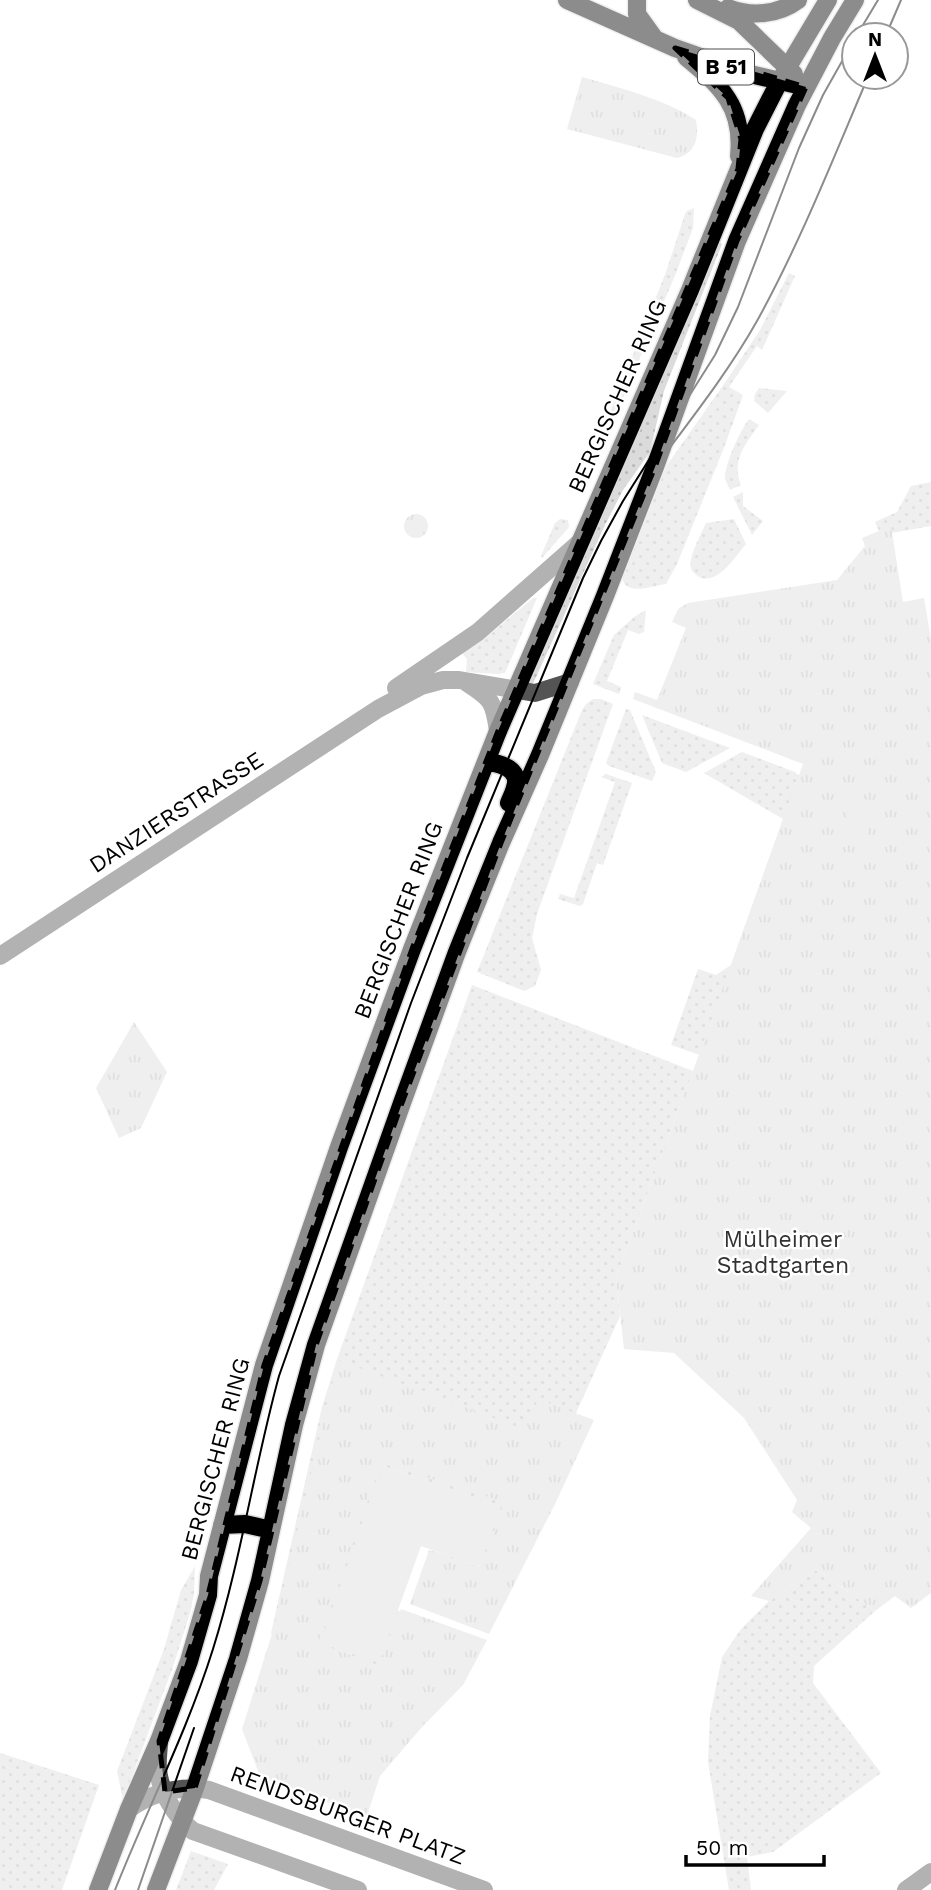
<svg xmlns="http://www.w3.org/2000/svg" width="931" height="1890" viewBox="0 0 931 1890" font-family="'Work Sans',sans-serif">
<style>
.grass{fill:url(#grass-dots)}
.park{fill:url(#park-tufts)}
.pitch{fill:#dbdbdb}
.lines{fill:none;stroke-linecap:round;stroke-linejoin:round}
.major-casing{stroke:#dbdbdb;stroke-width:21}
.minor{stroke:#545454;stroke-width:18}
.major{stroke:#000;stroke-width:18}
.tram{stroke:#000;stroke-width:2}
.marked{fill:none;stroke:#000;stroke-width:5;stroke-dasharray:14 9;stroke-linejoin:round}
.labels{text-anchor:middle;stroke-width:5;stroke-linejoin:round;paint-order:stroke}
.shield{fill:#fff;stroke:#4c4c4c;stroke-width:2}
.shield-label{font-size:21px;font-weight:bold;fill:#000}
.street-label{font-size:23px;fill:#000;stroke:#fff}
.park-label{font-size:23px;fill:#323232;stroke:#fff}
</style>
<defs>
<pattern id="grass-dots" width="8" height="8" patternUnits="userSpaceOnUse" patternTransform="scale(1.75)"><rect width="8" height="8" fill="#dbdbdb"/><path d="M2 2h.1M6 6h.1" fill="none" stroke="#bababa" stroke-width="1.8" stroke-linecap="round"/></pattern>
<pattern id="park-tufts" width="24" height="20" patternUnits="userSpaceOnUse" patternTransform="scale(1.75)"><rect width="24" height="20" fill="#dbdbdb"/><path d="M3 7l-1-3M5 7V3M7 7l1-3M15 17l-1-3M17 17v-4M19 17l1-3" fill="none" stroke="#bababa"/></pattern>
</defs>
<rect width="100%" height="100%" fill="#fff"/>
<path class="grass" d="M694,208L693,228L676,273L592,471L595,455L603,430L666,272L685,214L687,211Z
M719,242L722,244L664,391L650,452L623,490L605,525L532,686L529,682Z
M789,273L795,276L762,350L757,346L729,387L743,395L725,445L677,564L666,584C652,586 625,597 622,577L665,468L724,384L760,330Z
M759,388L787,391L768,413L754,401L755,394Z
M749,419L759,425C745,445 731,460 741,485L730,490C729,487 726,482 725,479C725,463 740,431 749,419Z
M931,482V526L891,533V527L879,531L875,522L897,512L911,486Z
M743,492V506L763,521L752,535L733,497Z
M560,519L568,520L569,527L542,558L541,556L555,523Z
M734,519L746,544C736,556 714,591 695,574C690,570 690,564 691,559C694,547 701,534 706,523Z
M533,598H537L505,673L496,674L466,672L467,659L462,653L484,639Z
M646,610L644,632L639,634L628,630L607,681L621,687L619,694L593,684L614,635L634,617Z
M593,699H601L613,704L537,914L532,938L541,970L535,986L524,991L477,972L582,710L586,704Z
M626,709L630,710L656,772L652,781L609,766L606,763Z
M642,715L730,748L686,772L662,763Z
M742,752L795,772L803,779L714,1060L671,1045L698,969L716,975L731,965L783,819L704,773Z
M606,774L632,783L603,865L597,863L583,904L580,906L558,899L560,894L574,898L615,782L601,777Z
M472,985L693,1071L616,1278L620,1316L567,1433L468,1622L414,1602L432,1550L479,1567L500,1508L383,1466L379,1662L397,1610L461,1634L423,1702L275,1641L271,1633L322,1407L337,1359Z
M195,1566L194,1594L190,1613L173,1667L123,1800L117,1771L164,1649L181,1590Z
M817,1570L875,1611L814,1666L813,1683L881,1773L773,1852L747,1857L751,1890H729L708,1762L710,1716L722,1657L741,1629L769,1601Z
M0,1753L99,1785L62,1890H0Z
M191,1851L228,1864L214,1890H176Z"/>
<path class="park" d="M582,77C620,88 662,98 696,120C699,138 696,153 677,158L567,129Z
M404 526a12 12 0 1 1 24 0a12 12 0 1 1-24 0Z
M891,526L903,602L924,598L931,639V1593L911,1608L895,1596L875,1611L817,1570L769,1601L751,1596L811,1528L792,1512L797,1500L744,1418L674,1353L624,1349L616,1278L693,1071L803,764L633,699L635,692L657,700L686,628L672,622L678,609L688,603L837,580L865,546L862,538Z
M134,1022L167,1072L141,1128L119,1138L96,1088Z
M338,1360L526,1430L538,1399L594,1420L556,1502L489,1634L410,1604L429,1550L480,1568L505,1502L381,1463L318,1643L380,1666L401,1609L487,1640L463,1685L422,1727L380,1776L367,1816L261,1779L242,1729L276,1621Z"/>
<path class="pitch" d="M852,796L875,802L863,849L839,843Z
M383,1466L501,1508L479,1567L421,1546L379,1663L320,1642Z"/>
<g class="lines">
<g class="major-casing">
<path id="major" d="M567,0L675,48L746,73L806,87
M637,0V14L655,39
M697,0L739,21L794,74
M728,8C751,17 778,15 798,0
M686,57C721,86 744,107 739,156
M486,762C497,763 513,766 516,779C517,786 512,796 509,803
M222,1525L245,1524L271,1530
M98,1890L129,1809L159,1741L189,1661L208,1595L209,1576L264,1365L339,1147L412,949L498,731L690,290L755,129L779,82L828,0
M156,1890L195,1788L238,1659L260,1581L294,1425L316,1345L402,1103L457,952L501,843L540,755L605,596L655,467L737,241L797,105L832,38L855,0"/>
</g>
<path class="minor" d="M467,683C492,699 494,702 498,731
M396,688L478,632L579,543
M0,956L378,709L421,686L443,680H459L535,693L570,682
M159,1741C159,1750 157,1760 158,1769C160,1793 176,1817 193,1831L358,1890
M129,1809C153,1792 179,1785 209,1790L484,1890
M906,1890L931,1872"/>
<use href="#major" class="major"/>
<path class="tram" d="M857,35L878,0
M886,35L901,0
M662,458C695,414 730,369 757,321C800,243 833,159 868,77
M115,1890C147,1809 187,1732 213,1649C241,1560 254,1467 279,1376L411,1003L467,858L583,578L601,541L623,501L715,355L738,307L799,148L823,95L854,40
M138,1890L194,1728"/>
</g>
<path d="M0 0H931V1890H0ZM675,48L806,87L737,241L655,467L501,843L402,1103L316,1345L260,1581L195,1788L165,1792L159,1741L208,1595L264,1365L412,949L498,731L738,169L741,139L728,98Z" fill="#fff" fill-opacity=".55" fill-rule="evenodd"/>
<path class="marked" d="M675,48L806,87L737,241L655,467L501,843L402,1103L316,1345L260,1581L195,1788L165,1792L159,1741L208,1595L264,1365L412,949L498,731L738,169L741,139L728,98Z"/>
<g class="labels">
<rect class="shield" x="698" y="49.5" width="56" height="35" rx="5"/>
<g class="shield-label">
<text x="726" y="74">B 51</text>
</g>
<g class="street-label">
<text transform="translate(617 396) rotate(-66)" y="8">BERGISCHER RING</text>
<text transform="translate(176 812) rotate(-33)" y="8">DANZIERSTRASSE</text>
<text transform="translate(398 920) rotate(-69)" y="8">BERGISCHER RING</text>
<text transform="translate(215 1459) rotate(-75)" y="8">BERGISCHER RING</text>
<text transform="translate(348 1815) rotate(20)" y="8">RENDSBURGER PLATZ</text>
</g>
<g class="park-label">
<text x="783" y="1247">Mülheimer<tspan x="783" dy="26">Stadtgarten</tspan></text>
</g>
</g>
<g transform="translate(875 56)"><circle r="33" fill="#ffffff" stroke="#999999" stroke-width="2"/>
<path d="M0-5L12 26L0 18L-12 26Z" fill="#000000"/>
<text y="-10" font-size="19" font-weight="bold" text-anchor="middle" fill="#000000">N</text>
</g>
<path d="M686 1855v10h138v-10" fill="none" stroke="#000000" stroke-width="3.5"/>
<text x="696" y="1855" font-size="21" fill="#000000" stroke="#ffffff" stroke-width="5" paint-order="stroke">50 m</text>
</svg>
